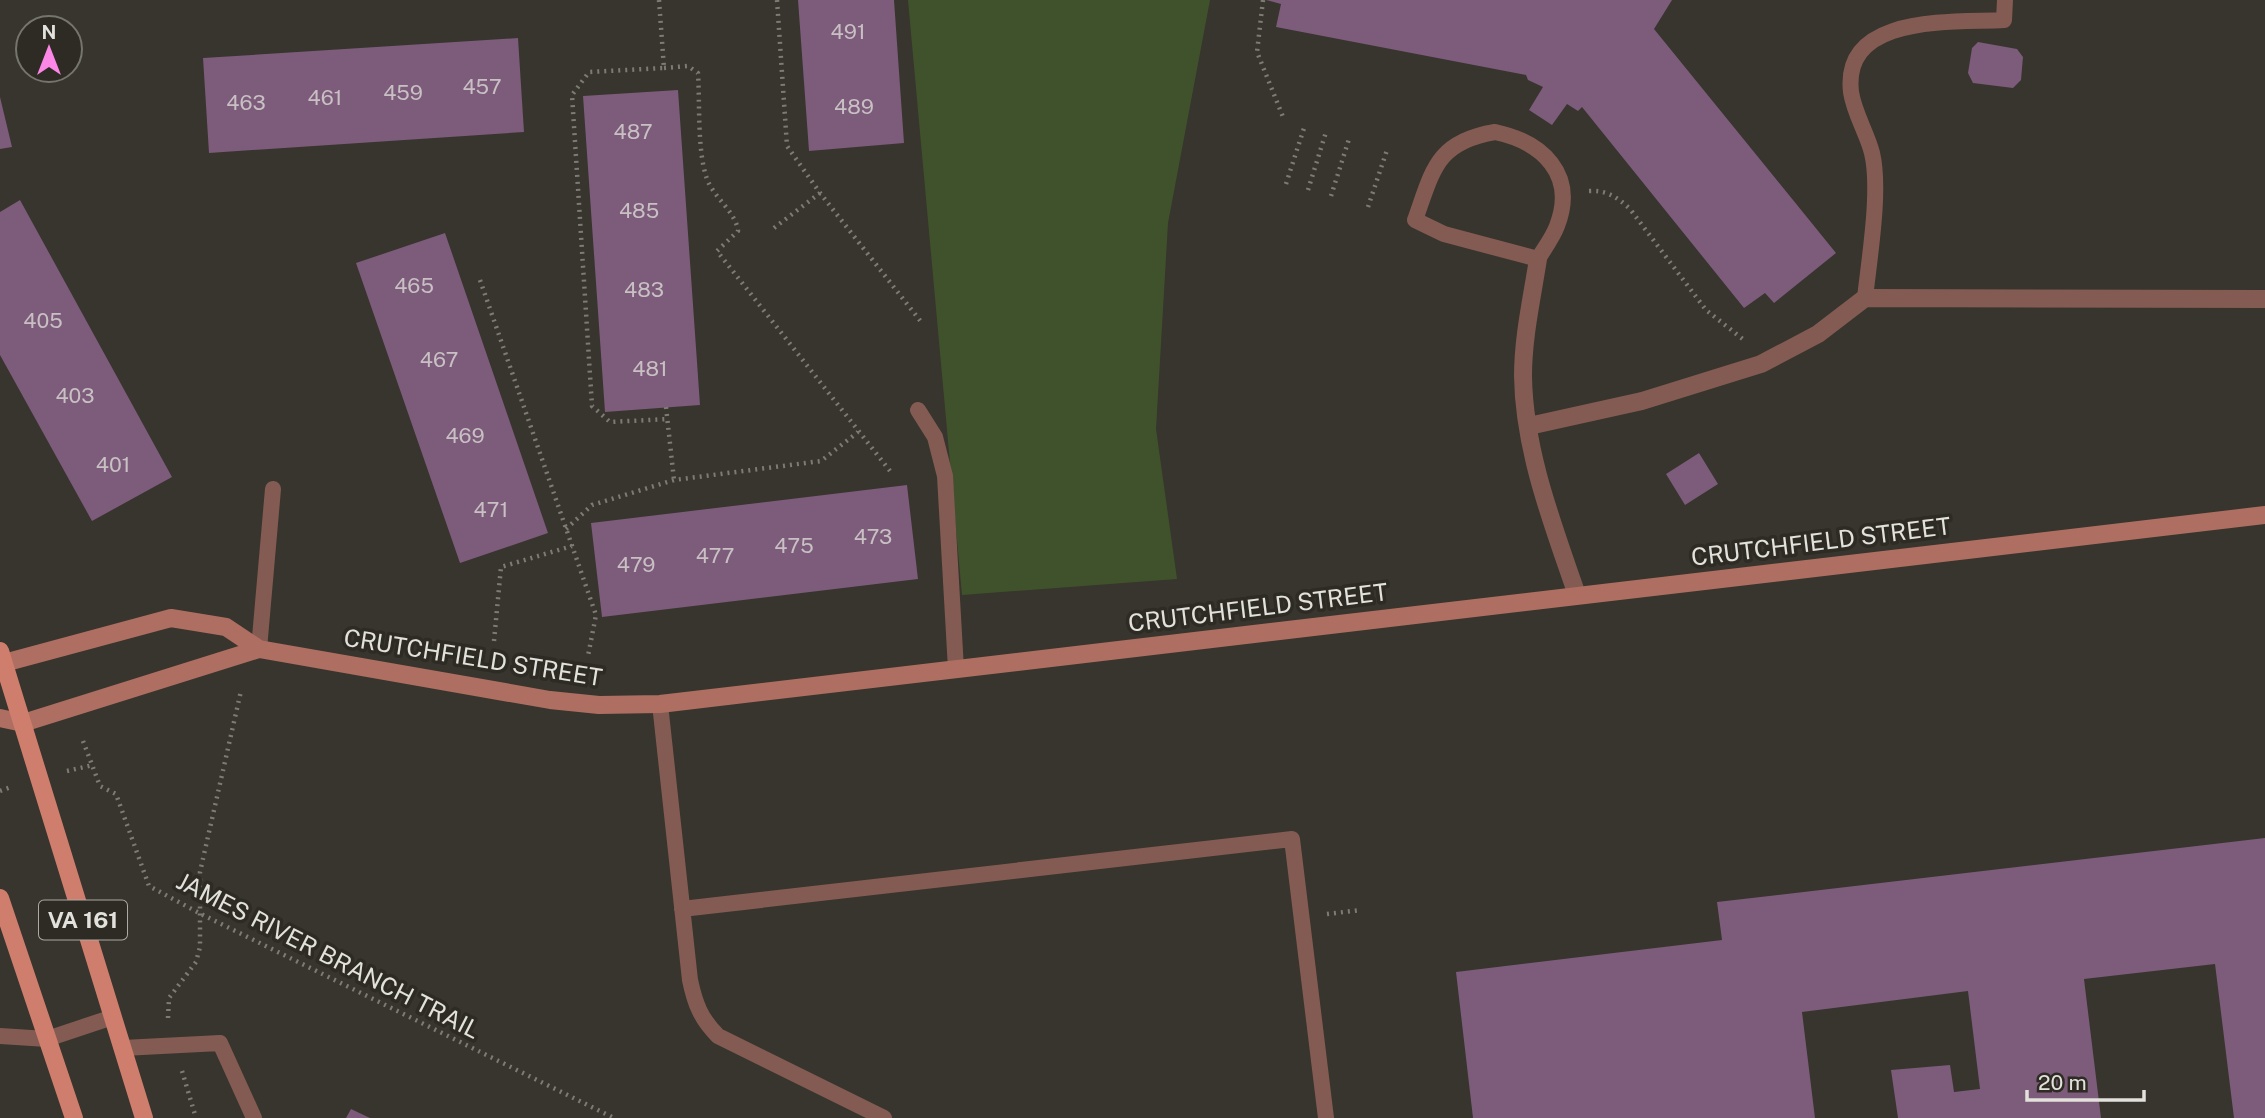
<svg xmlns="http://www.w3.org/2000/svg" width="2265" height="1118" viewBox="0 0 2265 1118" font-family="'Public Sans',sans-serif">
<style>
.green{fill:#40522c}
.building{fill:#7c5b7b}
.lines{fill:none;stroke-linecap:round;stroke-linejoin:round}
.path{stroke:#7d7b74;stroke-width:4.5;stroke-dasharray:2 5;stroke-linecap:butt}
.lane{stroke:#835b52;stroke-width:16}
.street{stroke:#835b52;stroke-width:18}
.secondary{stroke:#ae6e61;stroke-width:18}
.primary{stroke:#cf7d6c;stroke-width:18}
.labels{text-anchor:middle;stroke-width:7;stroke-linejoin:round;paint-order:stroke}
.number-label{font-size:21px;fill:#c8c0c3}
.shield{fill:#2d2b23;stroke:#acaaa4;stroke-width:2}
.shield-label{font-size:23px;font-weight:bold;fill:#e2e1db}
.street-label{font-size:24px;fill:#e2e1db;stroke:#2d2b23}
</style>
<rect width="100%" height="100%" fill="#37352d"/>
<path class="green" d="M908,0H1210L1168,223L1156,429L1177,579L962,595Z"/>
<path class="building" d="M798,0H894L904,143L809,151Z
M1266,0H1672L1654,29L1836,253L1774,303L1765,293L1744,308L1582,107L1578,111L1567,104L1552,125L1529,110L1543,87L1528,80L1526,75L1276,27L1281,4Z
M518,38L524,132L209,153L203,58Z
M1978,42L2017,49L2023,57L2021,80L2013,88L1973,83L1968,73L1972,48Z
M678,90L700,405L605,412L583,96Z
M0,97L12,147L0,149Z
M20,200L172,477L92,521L0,355V212Z
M445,233L548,533L460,563L356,263Z
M1699,453L1718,484L1685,505L1666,474Z
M907,485L918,579L602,617L591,523Z
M2265,838V1118H2234L2215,964L2084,979L2101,1118H1898L1891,1070L1950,1065L1954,1092L1980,1089L1968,991L1802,1012L1815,1118H1473L1456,972L1722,940L1717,902Z
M351,1109L370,1118H346Z"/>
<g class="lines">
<path class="path" d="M659,0L664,68L589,72L572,95L592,406L610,422L668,419
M777,0L787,146L820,193L922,323
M1263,0L1257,52L1283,117
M70,36L83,33
M664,68L688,66L698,73C700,104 697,151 707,179C714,198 736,212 738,231L717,251L890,471
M1286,184L1305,125
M1308,190L1326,132
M1589,191C1607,190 1617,197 1630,209L1706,310L1744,340
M1331,196L1349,139
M1368,207L1387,150
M774,228L820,193
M480,280L596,615L588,656
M666,407L674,480
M566,529L592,505L674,480L821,461L858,432
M494,641L501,567L572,546
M83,741L100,786L116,794L149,886L201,914L614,1118
M67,771L93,765
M0,791L11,787
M1327,914L1361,910
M168,1018L169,998L196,962L200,947V872L241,691
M182,1071L196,1118"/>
<path class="lane" d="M1495,132C1542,142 1577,174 1557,226C1553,237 1544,249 1538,259L1444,234L1415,220C1433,170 1436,142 1495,132Z
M1865,298C1869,260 1881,190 1872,153C1867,133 1854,113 1851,92C1842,13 1954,23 2004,20L2005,0
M918,410L935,437L945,476L956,669
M259,649L273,489
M660,704L690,980C695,1004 701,1019 718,1036L884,1118
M682,909L1292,839L1326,1118
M0,1036L47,1039L113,1017
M123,1048L220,1043L254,1118"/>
<path class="street" d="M1538,259C1532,298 1523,337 1523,376C1524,451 1553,525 1577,595
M1529,426L1642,401L1761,364L1818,334L1865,298L2265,299"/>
<path class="secondary" d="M0,664L171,618L226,627L259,649
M0,718L23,723L259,649L550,700L599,705L660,704L2265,515"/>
<path class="primary" d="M0,651L144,1118
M0,898L74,1118"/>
</g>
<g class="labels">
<g class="number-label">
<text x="848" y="39">491</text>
<text x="482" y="94">457</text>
<text x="403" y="100">459</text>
<text x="325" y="105">461</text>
<text x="246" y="110">463</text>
<text x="854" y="114">489</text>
<text x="633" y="139">487</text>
<text x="639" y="218">485</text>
<text x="414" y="293">465</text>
<text x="644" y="297">483</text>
<text x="43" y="328">405</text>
<text x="439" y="367">467</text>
<text x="650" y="376">481</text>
<text x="75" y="403">403</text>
<text x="465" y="443">469</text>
<text x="113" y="472">401</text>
<text x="491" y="517">471</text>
<text x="873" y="544">473</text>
<text x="794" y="553">475</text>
<text x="715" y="563">477</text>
<text x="636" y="572">479</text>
</g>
<rect class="shield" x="39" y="900.5" width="88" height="39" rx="5"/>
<g class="shield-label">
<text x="83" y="928">VA 161</text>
</g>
<g class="street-label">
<text transform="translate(1821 542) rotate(-7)" y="8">CRUTCHFIELD STREET</text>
<text transform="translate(1258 608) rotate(-7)" y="8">CRUTCHFIELD STREET</text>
<text transform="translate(473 658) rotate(9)" y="8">CRUTCHFIELD STREET</text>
<text transform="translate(328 956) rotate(27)" y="8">JAMES RIVER BRANCH TRAIL</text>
</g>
</g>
<g transform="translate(49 49)"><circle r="33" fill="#2d2b23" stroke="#75746d" stroke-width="2"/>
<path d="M0-5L12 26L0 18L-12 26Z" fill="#fb87e6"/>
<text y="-10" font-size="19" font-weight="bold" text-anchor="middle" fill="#e2e1db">N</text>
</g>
<path d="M2027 1090v10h117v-10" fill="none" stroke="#e2e1db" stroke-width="3.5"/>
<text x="2038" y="1090" font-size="21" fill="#e2e1db" stroke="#2d2b23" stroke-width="5" paint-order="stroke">20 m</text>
</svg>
